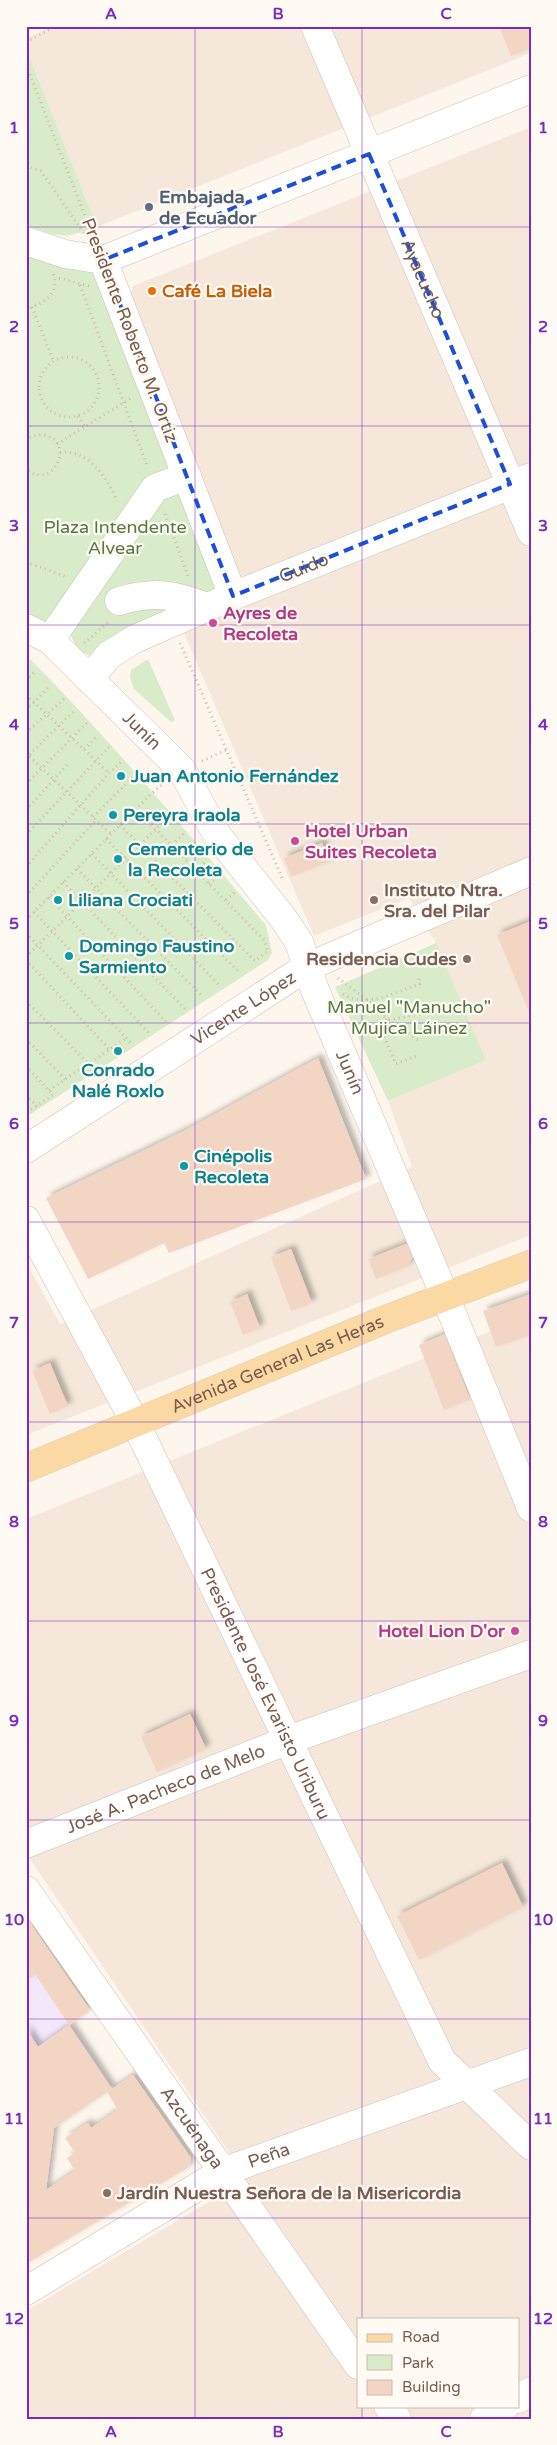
<svg xmlns="http://www.w3.org/2000/svg" width="557" height="2445" viewBox="0 0 557 2445" font-family="'Varela Round',sans-serif">
<style>
.residential{fill:#f5e8da;fill-rule:evenodd}
.education{fill:#f3e8fa}
.green{fill:#d8ecc9}
.building{fill:#f3d5c3;fill-rule:evenodd;filter:url(#shadow)}
.lines{fill:none;stroke-linecap:round;stroke-linejoin:round}
.minor-casing{stroke:#d1beb0;stroke-width:29}
.major-casing{stroke:#dad1cd;stroke-width:29}
.path{stroke:#d9b8a5;stroke-width:3;stroke-dasharray:1 4;stroke-linecap:butt}
.minor{stroke:#fff;stroke-width:28}
.major{stroke:#fbd9a5;stroke-width:28}
.marked{fill:none;stroke:#1d4ed8;stroke-width:4;stroke-dasharray:10 6;stroke-linejoin:round}
.grid{fill:none;stroke:#7b2cbf;stroke-width:1;stroke-opacity:0.55}
.service-dot{fill:#5c6f8a;stroke:#fffaf3;stroke-width:2}
.food-dot{fill:#e8710a;stroke:#fffaf3;stroke-width:2}
.hotel-dot{fill:#d1479c;stroke:#fffaf3;stroke-width:2}
.culture-dot{fill:#0f9aa8;stroke:#fffaf3;stroke-width:2}
.education-dot{fill:#8d6e63;stroke:#fffaf3;stroke-width:2}
.labels{text-anchor:middle;stroke-width:4.5;stroke-linejoin:round;paint-order:stroke}
.service-label{font-size:18px;font-weight:bold;fill:#4e5e75;stroke:#fffaf3;text-anchor:start}
.street-label{font-size:18px;fill:#7a5c4d;stroke:#fffaf3}
.food-label{font-size:18px;font-weight:bold;fill:#c56008;stroke:#fffaf3;text-anchor:start}
.park-label{font-size:18px;fill:#537a41;stroke:#fffaf3}
.hotel-label{font-size:18px;font-weight:bold;fill:#b23c85;stroke:#fffaf3;text-anchor:start}
.culture-label{font-size:18px;font-weight:bold;fill:#0d838f;stroke:#fffaf3;text-anchor:start}
.education-label{font-size:18px;font-weight:bold;fill:#785e54;stroke:#fffaf3;text-anchor:start}
.neatline{fill:none;stroke:#7b2cbf;stroke-width:2}
.grid-label{font-size:16px;text-anchor:middle;font-weight:bold;fill:#7b2cbf}
</style>
<defs>
<filter id="shadow"><feDropShadow dx="4.5" dy="-4.5" stdDeviation="2.5" flood-color="#0004"/></filter>
</defs>
<rect width="100%" height="100%" fill="#fdf6ec"/>
<path class="residential" d="M51,26H531V53L97,227L26,48V39Z
M531,127V1235L26,1435V1262L60,1324L412,1167L388,1101L486,1060L436,943L409,898L314,936L184,633L243,608L128,299L133,286Z
M531,1315V2419H26V2311L247,2179L26,1853V1519ZM358,2319H518V2406H358Z"/>
<path class="education" d="M26,1917L90,2010L26,2055Z"/>
<path class="green" d="M26,48L97,227C62,239 61,238 26,225Z
M26,252C53,264 79,272 109,275L230,590L93,657C80,652 72,645 70,630L37,634L26,628Z
M26,655C111,740 188,834 266,925L272,953L268,960L26,1117Z
M148,659L175,720L171,722L134,689L130,677L131,670Z
M436,943L486,1060L388,1101L335,987Z"/>
<path class="building" d="M499,26H531V48L511,56Z
M322,843L329,862L291,877L284,858Z
M531,921V1017L497,935Z
M318,1058L366,1179L169,1253L164,1243L88,1279L46,1198L186,1130Z
M411,1242L415,1252L408,1266L376,1279L368,1259Z
M291,1249L312,1303L291,1311L271,1257Z
M247,1294L260,1328L243,1335L230,1302Z
M531,1294V1335L496,1347L483,1311Z
M445,1334L470,1399L444,1410L419,1345Z
M50,1363L68,1406L50,1414L32,1371Z
M190,1714L206,1749L157,1772L141,1737Z
M502,1863L523,1907L419,1960L397,1916Z
M26,1917L90,2010L69,2025L35,1974L26,1981Z
M69,2025L112,2089L133,2075L191,2158L189,2167L26,2264V2029L38,2047ZM107,2092L118,2110L91,2128L88,2123L65,2138L75,2153L67,2158L75,2171L46,2190L54,2128Z"/>
<g class="lines">
<g class="minor-casing">
<g id="minor">
<path id="s1" d="M315,26L531,532"/>
<path d="M26,241L65,254L103,260"/>
<path d="M103,260L531,89"/>
<path d="M103,260L233,596"/>
<path d="M119,601C155,591 173,594 207,607"/>
<path id="s2" d="M26,628L50,640L182,770L217,835L283,918L299,942L315,990L445,1296L531,1508"/>
<path d="M50,640L155,488L187,476"/>
<path id="s3" d="M89,679L109,655L135,639L233,596L531,477"/>
<path id="s4" d="M26,1149L307,967L531,871"/>
<path id="s5" d="M26,1220L136,1424L442,2061L531,2146"/>
<path id="s6" d="M26,1844L286,1741L531,1654"/>
<path id="s7" d="M26,1890L358,2365"/>
<path id="s8" d="M26,2291L222,2172L531,2062"/>
<path d="M518,2399L531,2391"/>
<path d="M388,2406L397,2419"/>
<path d="M484,2419L505,2406"/>
</g>
</g>
<g class="major-casing">
<g id="major">
<path id="s9" d="M26,1468L384,1320L531,1264"/>
</g>
</g>
<path class="path" d="M26,42L56,26
M26,65L93,236
M26,166L41,171L85,235
M59,278L89,286
M80,285L148,468
M32,307L53,360
M26,310C42,303 61,295 53,274
M39 387a30 30 0 1 1 60 0a30 30 0 1 1-60 0Z
M78,416L85,427
M26,441C31,436 37,434 44,435C76,441 54,492 26,469
M57,444L133,397
M60,453C87,447 109,480 117,501
M165,514L188,576
M26,562L67,577
M84,643L110,621
M180,643L283,880
M26,681L34,672
M26,695L109,773
M26,710L50,686
M26,733L65,698
M84,749L97,737
M26,753L111,834
M26,758L74,711
M202,761L226,750
M26,784L87,723
M26,810L69,763
M93,817L133,777
M120,825L255,961L268,951L264,940L136,809
M26,835L109,747
M106,839L239,972
M172,845L184,833
M92,854L220,986
M185,858L197,847
M26,867L109,773L121,762
M77,869L203,997
M196,870L207,860
M63,882L185,1009
M209,884L220,875
M26,896L96,820
M49,897L166,1022
M226,900L235,892
M34,912L149,1033
M26,920L152,793L164,783
M26,933L133,1045
M26,957L169,816
M26,960L110,1050
M338,978L369,1001L387,1019L418,1040
M343,994C366,1009 396,992 420,984L419,978
M26,1001L89,1064
M387,1019L381,1030L396,1064L416,1056
M389,1020L421,1014L444,1003
M26,1039L65,1079
M26,1066L53,1095L26,1113
M49,1090L127,1038
M26,1095L37,1106"/>
<use href="#minor" class="minor"/>
<use href="#major" class="major"/>
</g>
<path class="marked" d="M369,154L510,484L233,596L103,260Z"/>
<path class="grid" d="M195,26V2419M362,26V2319M26,227H531M26,426H531M26,625H531M26,824H531M26,1023H531M26,1222H531M26,1422H531M26,1621H531M26,1820H531M26,2019H531M26,2218H531M362,2406V2419"/>
<circle class="service-dot" cx="149" cy="207" r="5"/>
<circle class="food-dot" cx="152" cy="291" r="5"/>
<g class="hotel-dot">
<circle cx="213" cy="623" r="5"/>
<circle cx="295" cy="841" r="5"/>
<circle cx="515" cy="1631" r="5"/>
</g>
<g class="culture-dot">
<circle cx="121" cy="776" r="5"/>
<circle cx="113" cy="815" r="5"/>
<circle cx="118" cy="859" r="5"/>
<circle cx="58" cy="900" r="5"/>
<circle cx="69" cy="956" r="5"/>
<circle cx="118" cy="1051" r="5"/>
<circle cx="184" cy="1166" r="5"/>
</g>
<g class="education-dot">
<circle cx="374" cy="900" r="5"/>
<circle cx="467" cy="959" r="5"/>
<circle cx="107" cy="2193" r="5"/>
</g>
<g class="labels">
<g class="service-label">
<text x="159" y="203">Embajada<tspan x="159" dy="21">de Ecuador</tspan></text>
</g>
<g class="street-label">
<text dy="6" stroke="none"><textPath href="#s1" startOffset="275">Ayacucho</textPath></text>
<text transform="translate(130 330) rotate(69)" y="6">Presidente Roberto M. Ortiz</text>
<text dy="6" stroke="none"><textPath href="#s3" startOffset="245">Guido</textPath></text>
<text dy="6" stroke="none"><textPath href="#s2" startOffset="156">Junín</textPath></text>
<text dy="6" stroke="none"><textPath href="#s4" startOffset="259">Vicente López</textPath></text>
<text dy="6" stroke="none"><textPath href="#s2" startOffset="561">Junín</textPath></text>
<text dy="6" stroke="none"><textPath href="#s9" startOffset="272">Avenida General Las Heras</textPath></text>
<text dy="6" stroke="none"><textPath href="#s5" startOffset="531">Presidente José Evaristo Uriburu</textPath></text>
<text dy="6" stroke="none"><textPath href="#s6" startOffset="150">José A. Pacheco de Melo</textPath></text>
<text dy="6" stroke="none"><textPath href="#s7" startOffset="290">Azcuénaga</textPath></text>
<text dy="6" stroke="none"><textPath href="#s8" startOffset="279">Peña</textPath></text>
</g>
<g class="food-label">
<text x="162" y="297">Café La Biela</text>
</g>
<g class="park-label">
<text x="115" y="533">Plaza Intendente<tspan x="115" dy="21">Alvear</tspan></text>
<text x="409" y="1013">Manuel "Manucho"<tspan x="409" dy="21">Mujica Láinez</tspan></text>
</g>
<g class="hotel-label">
<text x="223" y="619">Ayres de<tspan x="223" dy="21">Recoleta</tspan></text>
<text x="305" y="837">Hotel Urban<tspan x="305" dy="21">Suites Recoleta</tspan></text>
<text x="505" y="1637" text-anchor="end">Hotel Lion D'or</text>
</g>
<g class="culture-label">
<text x="131" y="782">Juan Antonio Fernández</text>
<text x="123" y="821">Pereyra Iraola</text>
<text x="128" y="855">Cementerio de<tspan x="128" dy="21">la Recoleta</tspan></text>
<text x="68" y="906">Liliana Crociati</text>
<text x="79" y="952">Domingo Faustino<tspan x="79" dy="21">Sarmiento</tspan></text>
<text x="118" y="1076" text-anchor="middle">Conrado<tspan x="118" dy="21">Nalé Roxlo</tspan></text>
<text x="194" y="1162">Cinépolis<tspan x="194" dy="21">Recoleta</tspan></text>
</g>
<g class="education-label">
<text x="384" y="896">Instituto Ntra.<tspan x="384" dy="21">Sra. del Pilar</tspan></text>
<text x="457" y="965" text-anchor="end">Residencia Cudes</text>
<text x="117" y="2199">Jardín Nuestra Señora de la Misericordia</text>
</g>
</g>
<rect width="557" height="2445" fill="none" stroke="#fffaf3" stroke-width="55"/>
<rect x="357" y="2318" width="162" height="90" fill="#fffaf3" stroke="#cabbb1"/>
<rect x="367" y="2334" width="25" height="8" fill="#fbd9a5" stroke="#cabbb1"/>
<text x="402" y="2342" font-size="15" fill="#7a5c4d">Road</text>
<rect x="367" y="2355" width="25" height="15" fill="#d8ecc9" stroke="#cabbb1"/>
<text x="402" y="2368" font-size="15" fill="#7a5c4d">Park</text>
<rect x="367" y="2380" width="25" height="15" fill="#f3d5c3" stroke="#cabbb1"/>
<text x="402" y="2392" font-size="15" fill="#7a5c4d">Building</text>
<rect x="28" y="28" width="502" height="2390" class="neatline"/>
<g class="grid-label">
<text x="111" y="19">A</text>
<text x="278" y="19">B</text>
<text x="446" y="19">C</text>
<text x="14" y="133">1</text>
<text x="543" y="133">1</text>
<text x="14" y="332">2</text>
<text x="543" y="332">2</text>
<text x="14" y="531">3</text>
<text x="543" y="531">3</text>
<text x="14" y="730">4</text>
<text x="543" y="730">4</text>
<text x="14" y="929">5</text>
<text x="543" y="929">5</text>
<text x="14" y="1129">6</text>
<text x="543" y="1129">6</text>
<text x="14" y="1328">7</text>
<text x="543" y="1328">7</text>
<text x="14" y="1527">8</text>
<text x="543" y="1527">8</text>
<text x="14" y="1726">9</text>
<text x="543" y="1726">9</text>
<text x="14" y="1925">10</text>
<text x="543" y="1925">10</text>
<text x="14" y="2124">11</text>
<text x="543" y="2124">11</text>
<text x="14" y="2324">12</text>
<text x="543" y="2324">12</text>
<text x="111" y="2437">A</text>
<text x="278" y="2437">B</text>
<text x="446" y="2437">C</text>
</g>
</svg>
